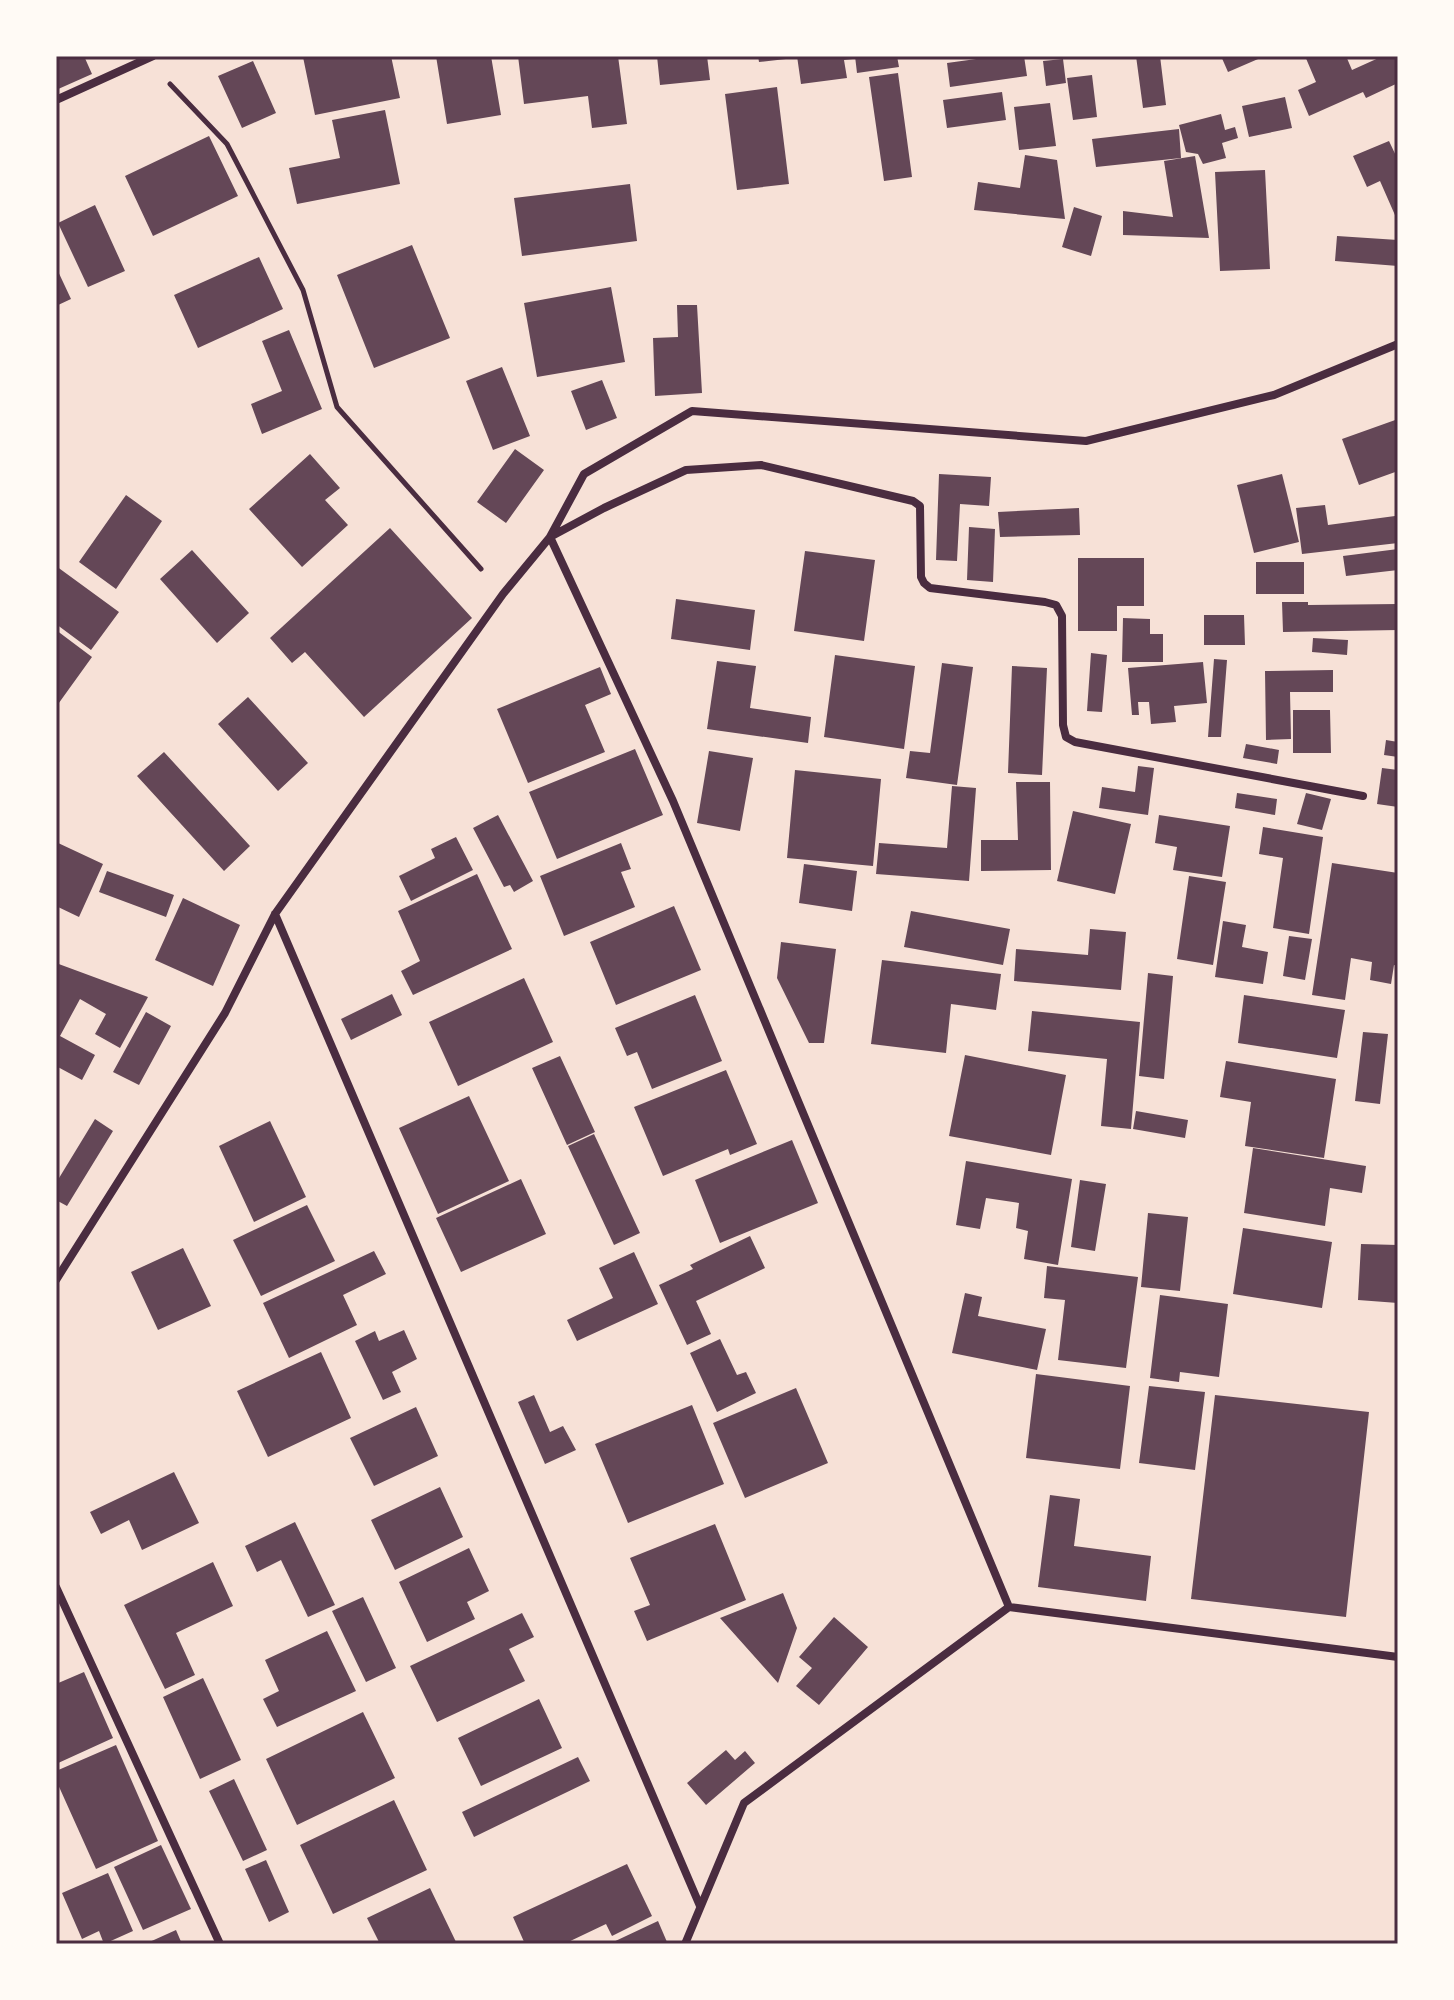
<svg xmlns="http://www.w3.org/2000/svg" width="1454" height="2000" viewBox="0 0 1454 2000" font-family="Lato,sans-serif">
<style>
.building{fill:#644757}
.lines{fill:none;stroke-linecap:round;stroke-linejoin:round}
.path{stroke:#4a2c40;stroke-width:5}
.minor{stroke:#4a2c40;stroke-width:8}
.neatline{fill:none;stroke:#4a2c40;stroke-width:3}
</style>
<rect width="100%" height="100%" fill="#f7e1d7"/>
<path class="building" d="M56,56H84L92,74L56,90Z
M307,56H391L400,98L315,115L303,57Z
M436,56H491L501,115L447,124Z
M518,56H618L627,124L592,128L588,96L524,104Z
M657,56H707L710,80L660,85Z
M758,56H786V59L759,62Z
M797,56H852L853,59L844,60L847,78L801,84Z
M855,56H897L899,67L857,73Z
M998,56H1024L1027,76L950,87L947,63Z
M1136,56H1160L1166,105L1143,108Z
M1221,56H1265L1228,72Z
M1305,56H1346L1352,70L1383,56H1398V83L1366,98L1363,92L1309,116L1298,90L1316,82Z
M1063,59L1066,83L1046,86L1043,61Z
M253,61L276,113L242,128L218,76Z
M898,73L912,177L884,181L869,77Z
M1092,75L1097,117L1073,120L1067,78Z
M777,87L789,184L737,190L725,94Z
M1002,92L1006,120L947,128L943,100Z
M1285,97L1292,128L1249,137L1242,106Z
M1050,103L1056,146L1019,150L1014,107Z
M385,110L400,184L297,204L289,168L340,158L332,120Z
M1221,114L1225,130L1235,127L1238,138L1222,143L1226,158L1203,164L1198,154L1186,152L1179,125Z
M1179,129L1181,158L1096,167L1092,139Z
M209,136L238,196L153,236L125,176Z
M1389,141L1398,160V222L1380,181L1367,187L1353,156Z
M1025,155L1057,160L1065,219L974,210L978,182L1020,188Z
M1195,156L1209,238L1123,235V211L1173,217L1164,161Z
M1265,170L1270,269L1220,271L1215,172Z
M630,184L637,241L522,256L514,198Z
M95,205L125,271L88,287L58,223Z
M1074,207L1102,216L1091,256L1062,247Z
M1337,236L1398,240V266L1335,261Z
M412,245L450,338L374,368L337,275Z
M259,257L283,309L198,348L174,295Z
M56,267L71,299L56,306Z
M611,287L625,362L537,377L524,303Z
M677,305H697L702,393L655,396L653,338L678,337Z
M289,330L322,409L262,434L251,404L282,391L262,341Z
M502,367L530,436L493,450L466,381Z
M602,380L617,418L586,430L571,391Z
M1398,419V471L1359,485L1342,439Z
M515,449L544,470L506,523L477,502Z
M310,454L340,488L325,500L348,525L302,567L249,509Z
M939,474L991,477L989,506L960,504L957,561L936,560Z
M1282,474L1299,542L1254,553L1237,485Z
M126,495L162,521L116,589L79,562Z
M1325,505L1328,525L1395,516L1398,543L1302,554L1296,508Z
M1079,508L1080,535L1000,537L998,512Z
M969,527L995,529L993,582L967,580Z
M390,528L472,618L364,717L305,652L292,663L270,638Z
M1398,549V570L1346,576L1343,556Z
M192,550L249,613L217,643L160,579Z
M805,551L875,560L864,641L794,631Z
M1078,558H1144V606H1117V631H1078Z
M1256,562H1304V594H1256Z
M56,566L119,612L91,650L56,624Z
M676,599L755,610L750,650L671,639Z
M1282,602H1308V605L1398,604V630L1283,632Z
M1204,615H1244L1245,645H1204Z
M1123,618L1150,619V634H1163V662H1122Z
M56,630L92,657L56,707Z
M1313,638L1348,640L1347,655L1312,652Z
M1091,653L1107,655L1102,712L1087,711Z
M835,655L915,666L904,749L824,737Z
M1214,659L1227,660L1221,737H1208Z
M717,661L756,666L750,708L811,717L808,743L707,729Z
M1203,662L1207,703L1174,706L1176,722L1151,724L1149,702H1138L1139,715H1132L1128,668Z
M942,663L973,667L957,785L906,778L910,751L930,753Z
M1012,666L1047,668L1042,775L1008,773Z
M600,667L611,694L585,705L605,752L528,783L497,709Z
M1333,670V692H1290L1291,739L1266,740L1265,671Z
M248,697L308,763L278,791L218,724Z
M1293,710H1330L1331,753H1293Z
M1386,740L1398,742V757L1384,755Z
M1246,744L1279,750L1277,764L1243,758Z
M635,749L663,815L557,859L529,792Z
M709,751L753,758L740,831L697,823Z
M164,752L250,846L224,871L137,776Z
M1138,766L1154,768L1148,815L1099,808L1102,787L1135,792Z
M1382,768L1398,770V807L1377,804Z
M795,770L881,779L873,866L787,858Z
M1016,782H1050L1051,870L981,871V840H1018Z
M952,786L976,788L969,881L876,874L879,843L947,848Z
M1237,793L1277,799L1275,815L1235,808Z
M1306,793L1331,799L1322,830L1297,824Z
M1073,811L1131,824L1115,894L1057,881Z
M498,815L533,881L514,892L510,885L504,887L473,828Z
M1159,815L1230,826L1222,877L1173,870L1177,847L1155,843Z
M1263,827L1323,837L1309,934L1273,928L1283,858L1259,854Z
M456,837L473,870L411,901L399,876L435,858L431,849Z
M56,842L103,864L79,917L56,906Z
M621,843L631,869L621,872L635,907L564,936L540,876Z
M1332,863L1398,873V966L1394,965L1391,984L1370,980L1372,962L1351,958L1345,1000L1312,995Z
M804,864L857,871L852,911L799,903Z
M107,871L174,895L166,917L99,892Z
M477,874L512,949L413,995L401,971L420,961L398,911Z
M1189,876L1226,882L1213,965L1177,959Z
M183,898L240,925L213,986L155,960Z
M674,906L701,970L616,1005L590,942Z
M911,911L1010,929L1003,965L904,947Z
M1223,921L1246,925L1242,947L1268,952L1263,984L1215,977Z
M1090,929L1126,932L1121,990L1014,981L1016,949L1088,955Z
M1289,936L1312,939L1305,980L1283,976Z
M781,942L836,949L824,1043H809L777,978Z
M882,960L1001,974L996,1010L951,1004L946,1053L871,1044Z
M56,963L148,997L120,1048L95,1034L106,1014L80,999L60,1036L95,1055L82,1080L56,1066Z
M1148,973L1173,976L1164,1079L1139,1076Z
M524,978L553,1042L458,1086L429,1022Z
M392,994L402,1015L351,1040L341,1019Z
M695,995L722,1061L652,1089L637,1052L627,1056L615,1028Z
M1244,995L1345,1010L1337,1058L1238,1043Z
M1032,1011L1140,1022L1131,1129L1101,1126L1107,1059L1028,1051Z
M146,1012L171,1026L139,1085L113,1072Z
M1363,1032L1388,1034L1380,1104L1355,1101Z
M965,1055L1066,1075L1051,1155L949,1136Z
M560,1056L595,1132L567,1145L532,1068Z
M1226,1061L1336,1079L1324,1158L1245,1146L1251,1102L1220,1097Z
M726,1070L757,1144L730,1155L728,1149L663,1176L634,1107Z
M469,1096L509,1181L438,1214L399,1128Z
M1136,1111L1188,1120L1185,1138L1133,1129Z
M95,1119L113,1131L67,1206L56,1200V1183Z
M270,1121L306,1197L254,1222L219,1146Z
M594,1134L640,1233L614,1245L568,1146Z
M792,1140L818,1203L720,1243L695,1180Z
M1253,1148L1366,1166L1362,1193L1330,1188L1325,1226L1244,1213Z
M966,1161L1072,1179L1058,1265L1024,1259L1028,1231L1016,1228L1019,1203L986,1198L980,1229L956,1225Z
M521,1179L546,1234L461,1272L436,1218Z
M1080,1180L1106,1184L1095,1251L1071,1247Z
M307,1205L335,1261L261,1296L233,1240Z
M1148,1213L1188,1217L1180,1291L1141,1287Z
M1243,1228L1332,1242L1322,1308L1233,1294Z
M750,1236L765,1268L696,1301L711,1334L687,1345L659,1285L693,1269L690,1265Z
M1361,1244L1398,1245V1303L1358,1300Z
M183,1248L211,1306L158,1330L131,1272Z
M374,1251L386,1274L343,1295L357,1325L289,1358L263,1303Z
M634,1252L658,1304L577,1341L567,1320L613,1298L599,1268Z
M1047,1266L1138,1277L1126,1368L1058,1360L1065,1300L1044,1298Z
M965,1293L982,1297L978,1316L1046,1329L1037,1370L952,1353Z
M1160,1295L1228,1304L1219,1377L1180,1372L1179,1382L1150,1378Z
M404,1330L417,1359L392,1372L401,1392L383,1400L355,1341L375,1331L379,1341Z
M720,1339L737,1375L746,1372L756,1393L717,1412L690,1353Z
M321,1352L351,1418L268,1457L237,1391Z
M1036,1374L1130,1386L1120,1469L1026,1458Z
M1149,1386L1205,1392L1195,1470L1139,1463Z
M796,1388L828,1463L745,1498L713,1423Z
M534,1395L550,1432L563,1426L576,1450L545,1464L518,1402Z
M1215,1395L1369,1412L1346,1617L1191,1599Z
M692,1405L724,1484L628,1523L595,1444Z
M416,1407L438,1456L374,1486L350,1438Z
M174,1472L199,1523L142,1550L129,1520L101,1534L90,1512Z
M440,1487L463,1537L395,1570L371,1520Z
M1050,1495L1080,1499L1074,1546L1151,1556L1146,1601L1038,1587Z
M295,1522L335,1605L308,1617L281,1560L257,1572L245,1546Z
M715,1524L746,1600L647,1641L634,1611L650,1605L630,1558Z
M469,1548L489,1591L467,1602L475,1619L427,1642L399,1582Z
M213,1562L233,1606L176,1633L195,1675L165,1689L124,1605Z
M783,1593L797,1628L778,1683L720,1618Z
M363,1597L396,1668L366,1682L332,1611Z
M522,1613L534,1637L509,1649L525,1681L437,1722L410,1666Z
M834,1617L868,1647L819,1705L796,1686L812,1668L799,1657Z
M327,1631L356,1691L277,1727L263,1699L279,1691L265,1660Z
M84,1672L113,1738L56,1764V1684Z
M203,1678L241,1760L200,1779L163,1697Z
M539,1699L562,1748L481,1786L458,1738Z
M363,1712L395,1778L297,1825L266,1759Z
M116,1745L158,1841L96,1869L56,1780V1771Z
M726,1750L735,1760L745,1751L755,1763L706,1805L687,1783Z
M578,1757L590,1781L474,1837L462,1812Z
M234,1779L267,1850L243,1861L209,1791Z
M394,1800L427,1870L333,1914L300,1845Z
M161,1845L191,1909L143,1930L114,1867Z
M266,1860L289,1912L269,1922L245,1869Z
M627,1864L652,1916L612,1936L606,1924L564,1944H525L513,1917Z
M108,1873L133,1931L104,1944L99,1931L82,1939L62,1893Z
M430,1888L457,1944H380L367,1918Z
M658,1921L667,1942L665,1944H609Z
M176,1930L182,1944H145Z"/>
<g class="lines">
<path class="path" d="M170,84L227,144L303,290L337,407L481,569"/>
<path class="minor" d="M56,100L153,56
M275,914L700,1906
M56,1280L225,1013L275,914L503,594L550,537L584,474L692,411L1086,441L1274,395L1398,344
M56,1587L220,1944
M1009,1607L673,801L550,537L604,508L686,470L761,465L913,501L920,506L921,577L924,583L930,588L1045,602L1056,605L1062,616L1063,725L1066,737L1075,742L1363,796
M685,1944L744,1803L1009,1607L1398,1657"/>
</g>
<rect width="1454" height="2000" fill="none" stroke="#fffaf5" stroke-width="116"/>
<rect x="58" y="58" width="1338" height="1884" class="neatline"/>
</svg>
